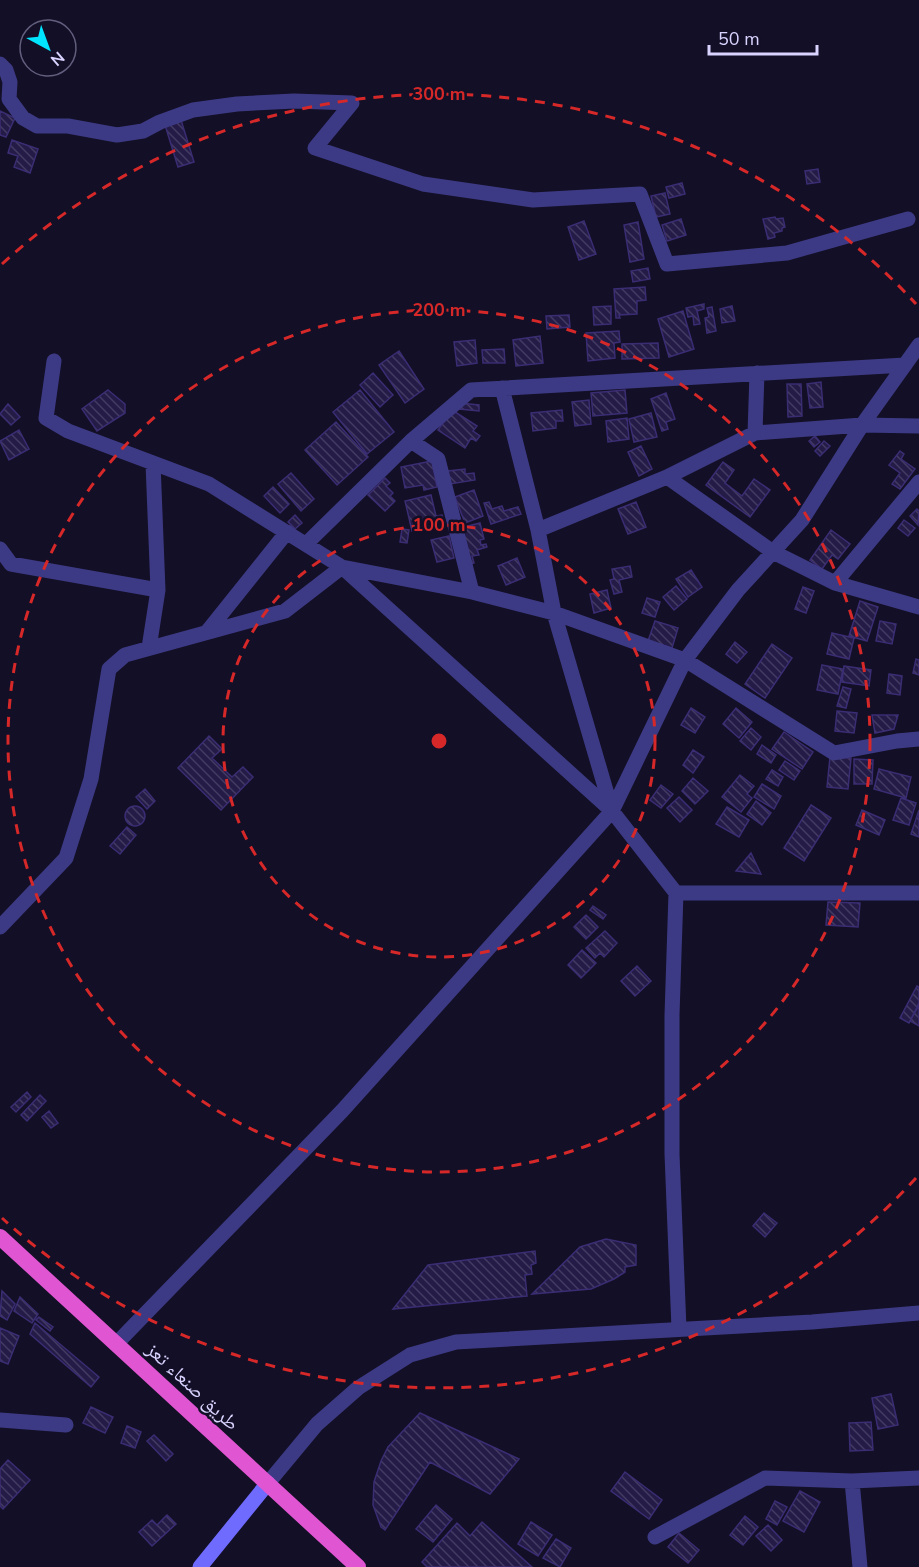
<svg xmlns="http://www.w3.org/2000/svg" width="919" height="1567" viewBox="0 0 919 1567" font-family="'Nunito Sans','Noto Naskh Arabic',sans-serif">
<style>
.building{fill:url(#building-back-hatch);stroke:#3b2d73;stroke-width:1.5}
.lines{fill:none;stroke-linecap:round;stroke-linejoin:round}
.minor{stroke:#3d3a85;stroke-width:15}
.tertiary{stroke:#3d3a85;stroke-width:15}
.secondary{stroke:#6f6bff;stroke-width:15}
.trunk{stroke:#e055d1;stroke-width:16}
.ring{fill:none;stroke:#d62828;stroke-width:3;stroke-dasharray:10 8}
.labels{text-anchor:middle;stroke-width:5;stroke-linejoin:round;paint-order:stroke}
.street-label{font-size:20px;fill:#d9d4ff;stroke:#130f26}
.centre{fill:#d62828;stroke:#130f26;stroke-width:3}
.ring-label{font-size:18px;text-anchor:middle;font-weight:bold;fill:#d62828;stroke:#130f26;stroke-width:5;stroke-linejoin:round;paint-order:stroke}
</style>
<defs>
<pattern id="building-back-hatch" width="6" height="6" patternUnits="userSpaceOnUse" patternTransform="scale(1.5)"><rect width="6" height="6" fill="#241b47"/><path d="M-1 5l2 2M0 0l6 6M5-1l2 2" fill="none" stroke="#433b63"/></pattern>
</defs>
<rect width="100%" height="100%" fill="#130f26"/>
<path class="building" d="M0,111L15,118L6,137L0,135Z
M181,120L194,162L178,167L165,125Z
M12,140L38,149L30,173L14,167L18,156L8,153Z
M818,169L820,182L807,184L805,171Z
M682,183L685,194L669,198L666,187Z
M665,193L670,214L656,217L651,196Z
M775,217L776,219L783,218L785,227L782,228V231L774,233L775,237L768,239L763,219Z
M681,219L686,235L667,241L662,225Z
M584,221L596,254L579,260L568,227Z
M638,222L644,259L630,262L624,225Z
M648,268L650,279L633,282L631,271Z
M645,287L646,300L637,301V314L619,315L620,318H616L614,289Z
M704,304V309L697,311L700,324L694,325L693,316L688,317L686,308Z
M611,306V324L594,325L593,307Z
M732,306L735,321L722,323L720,309Z
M712,307L716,331L707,333L705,318L709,317L707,308Z
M683,311L694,349L669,357L658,319Z
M569,315L570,327L547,329L546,316Z
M619,331L620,342L614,343L615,358L588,361L586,333Z
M540,336L543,363L516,366L513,340Z
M475,340L477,363L457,366L454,342Z
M658,343L659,358L622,359V344Z
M504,349L505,363H483L482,350Z
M399,351L424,389L405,403L379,365Z
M373,373L393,395L380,407L360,385Z
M821,382L823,407L810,408L807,384Z
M787,384H801L802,416L788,417Z
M108,390L125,404V413L97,431L82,409Z
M360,390L394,432L367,454L333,412Z
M625,390L627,413L593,416L591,393Z
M666,393L675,419L666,422L668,429L662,431L651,399Z
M589,400L591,424L575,426L572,402Z
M460,403L479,405V411L459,409Z
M8,404L20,417L11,425L0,414Z
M452,410L477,426L473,431L480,436L476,441L471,438L465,448L438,430Z
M562,410L563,421H556V428L533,431L531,413Z
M651,413L657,437L634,442L629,419Z
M627,418L629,439L608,442L606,421Z
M336,422L368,457L337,485L305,450Z
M19,430L29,449L9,460L0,441Z
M815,436L820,442L814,447L809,441Z
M824,441L830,446L820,456L815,451Z
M641,446L652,469L639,476L628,452Z
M900,451L904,454L901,459L915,469L900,489L892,484L900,473L889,465Z
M432,461L437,487L424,490L423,485L405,488L401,467Z
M723,462L734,470L725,483L742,496L754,479L770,490L750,517L706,485Z
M465,469V474L474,473L475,480L450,484L448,471Z
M291,473L314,499L301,511L278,484Z
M385,478L390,483L386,486L393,493L390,496L395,501L385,511L368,495Z
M273,487L289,504L280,513L264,496Z
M474,490L483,516L465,523L455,497Z
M431,495L436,516L442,515L444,523L412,531L405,501Z
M489,502L492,509L502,506L504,511L518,507L521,514L491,524L484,503Z
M636,502L646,527L628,534L618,509Z
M917,509L919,511L918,525L910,516Z
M295,515L302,523L295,529L288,522Z
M904,520L915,528L908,536L898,528Z
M480,523L484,539L480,540L481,545L486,544L487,547L477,550L479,555L472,556L474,563L469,564L460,528Z
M402,529L409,530L407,543L400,542Z
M831,530L850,544L838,559L832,555L822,569L810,560Z
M449,536L454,558L437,562L431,540Z
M517,558L525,577L506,585L498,566Z
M630,566L632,577L619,580L622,592L614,594L610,580L614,579L612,569Z
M691,570L702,587L688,597L676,579Z
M676,586L687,599L674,610L663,597Z
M803,587L814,591L806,613L795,609Z
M607,590L611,608L594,613L590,594Z
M647,598L660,602L655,617L642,613Z
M860,601L878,607L867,641L849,636Z
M655,621L678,628L672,648L648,641Z
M880,621L896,624L892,644L876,641Z
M832,633L854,638L849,659L827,654Z
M735,642L747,652L737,663L726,654Z
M772,644L792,658L765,698L745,684Z
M916,659L919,660V675L913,673Z
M822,665L843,669L838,694L817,690Z
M844,666L871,670L869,686L842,682Z
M889,674L902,676L900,695L887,693Z
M843,687L851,689L846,708L837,706Z
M691,708L705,717L695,733L681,725Z
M736,708L752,722L739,738L723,724Z
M837,711L857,713L854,733L835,731Z
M872,715H898L894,729L875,733Z
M751,728L761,737L751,750L740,741Z
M784,732L813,752L802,769L772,749Z
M209,736L222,749L212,758L232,777L243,767L253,777L221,810L178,768Z
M762,745L776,755L771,763L757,754Z
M693,750L704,757L693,773L683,765Z
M830,757L851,758L848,789L827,787Z
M854,759L873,760L872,784H854Z
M785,761L800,771L794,780L779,770Z
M879,769L911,777L906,798L874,789Z
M772,770L783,777L778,786L766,779Z
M740,775L754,786L747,794L752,798L741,812L722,797Z
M693,778L708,791L695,804L682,791Z
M762,784L781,796L774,809L754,797Z
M661,785L673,794L661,808L650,800Z
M145,789L155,801L147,809L136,797Z
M679,797L692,810L680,822L667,808Z
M901,798L916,803L909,825L893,820Z
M756,801L771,813L762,825L747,814Z
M811,805L831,818L804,861L784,848Z
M125 816a10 10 0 1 1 20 0a10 10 0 1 1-20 0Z
M727,807L749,820L739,837L716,824Z
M862,810L885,820L879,835L856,825Z
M919,810V837L911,834Z
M127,827L136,835L120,854L110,846Z
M751,853L761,874L736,871Z
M828,902L860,903L858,927L826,925Z
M593,906L606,915L603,919L590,910Z
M586,915L598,927L586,939L574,927Z
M605,931L617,943L604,957L600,953L595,958L586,948Z
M582,950L596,963L581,978L568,965Z
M637,966L651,981L635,996L621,981Z
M917,986L919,987V1003L909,1023L900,1018Z
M919,1005V1026L910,1021Z
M27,1092L31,1097L16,1112L11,1107Z
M40,1095L46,1101L27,1121L21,1115Z
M49,1111L58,1123L51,1128L42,1117Z
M764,1213L777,1223L765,1237L753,1226Z
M606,1239L636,1245V1265L625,1267V1272L614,1279L591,1289L532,1294L580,1247Z
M535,1251L536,1263L531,1265L532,1274L525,1275L527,1296L393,1309L428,1265Z
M2,1291L15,1304L7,1320L0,1316Z
M20,1297L38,1314L32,1323L14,1311Z
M39,1317L53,1327L50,1331L36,1320Z
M35,1323L99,1377L91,1387L30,1334Z
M0,1328L19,1336L8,1364L0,1361Z
M891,1394L898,1425L878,1429L872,1398Z
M91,1407L113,1417L105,1433L83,1423Z
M420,1413L519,1459L490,1494L430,1462L385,1530L381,1527L373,1505L374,1482L381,1461L388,1447Z
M871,1422L873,1450L850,1451L849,1423Z
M127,1426L141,1432L135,1448L121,1443Z
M154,1435L173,1454L166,1461L147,1441Z
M8,1460L30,1480L3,1509L0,1506V1469Z
M625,1472L662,1500L649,1519L611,1491Z
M800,1491L820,1502L804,1532L783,1521Z
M775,1501L787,1507L777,1525L766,1519Z
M436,1505L452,1519L433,1542L416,1529Z
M167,1515L176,1524L152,1546L139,1532L152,1520L157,1525Z
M745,1516L758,1527L743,1545L730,1535Z
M482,1522L532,1567H427L422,1562L457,1523L470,1536Z
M531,1522L552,1535L538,1556L518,1544Z
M768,1525L782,1540L771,1551L756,1536Z
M679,1533L699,1550L688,1563L668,1547Z
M556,1539L571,1548L560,1567L543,1558Z"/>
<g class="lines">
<path class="minor" d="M0,64L6,70L10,82L9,99L23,118L37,126H68L117,135L143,131L160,122L193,110L237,104L294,101L352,103L315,148L423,184L533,200L640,194L667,264L787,253L908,219
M54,361L46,418L68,431L209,484L342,567L472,592L554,613L685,660L834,753L897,741L919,739
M502,388L538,530L554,613L612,811
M755,433L757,373
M411,441L438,459L472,592
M153,463L158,590
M667,477L773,552L835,583L919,607
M538,530L667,477L755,433L862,425L919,426
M306,544L411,441L471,390L905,365
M0,549L11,564L158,590L149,648
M835,583L919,482
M207,632L287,532
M0,927L66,858L91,779L109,669L125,655L285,611L342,567L612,811L676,893
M679,1329L672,1154V1015L676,893H919
M116,1344L342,1111L612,811L685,660L738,590L802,520L862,425L919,345
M0,1420L66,1425
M852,1481L919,1478
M655,1537L765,1478L852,1481L860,1567"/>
<path class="tertiary" d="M268,1483L317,1424L358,1388L410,1355L456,1342L812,1322L919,1313"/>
<path class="secondary" d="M200,1567L268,1483"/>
<path class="trunk" d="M0,1237L358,1567"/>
</g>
<g class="ring">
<circle cx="439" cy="741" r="216"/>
<circle cx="439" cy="741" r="431"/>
<path d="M916 1178A647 647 0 0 1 2 1218M2 264A647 647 0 0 1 916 304"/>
</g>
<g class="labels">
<g class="street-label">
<text transform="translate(193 1386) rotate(43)" y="7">طريق صنعاء تعز</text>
</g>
</g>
<circle cx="439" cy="741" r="9" class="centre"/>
<g class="ring-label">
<text x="439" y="100">300 m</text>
<text x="439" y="316">200 m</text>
<text x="439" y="531">100 m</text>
</g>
<g transform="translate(48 48) rotate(139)"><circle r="28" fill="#130f26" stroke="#625e7d" stroke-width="1.5"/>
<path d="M0-4.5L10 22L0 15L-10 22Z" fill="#00e5ff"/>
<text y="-9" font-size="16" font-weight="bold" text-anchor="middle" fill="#d9d4ff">N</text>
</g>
<path d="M709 45v9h108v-9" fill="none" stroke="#d9d4ff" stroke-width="3"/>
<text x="718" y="45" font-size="18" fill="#d9d4ff" stroke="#130f26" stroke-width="4.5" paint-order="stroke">50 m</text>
</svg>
